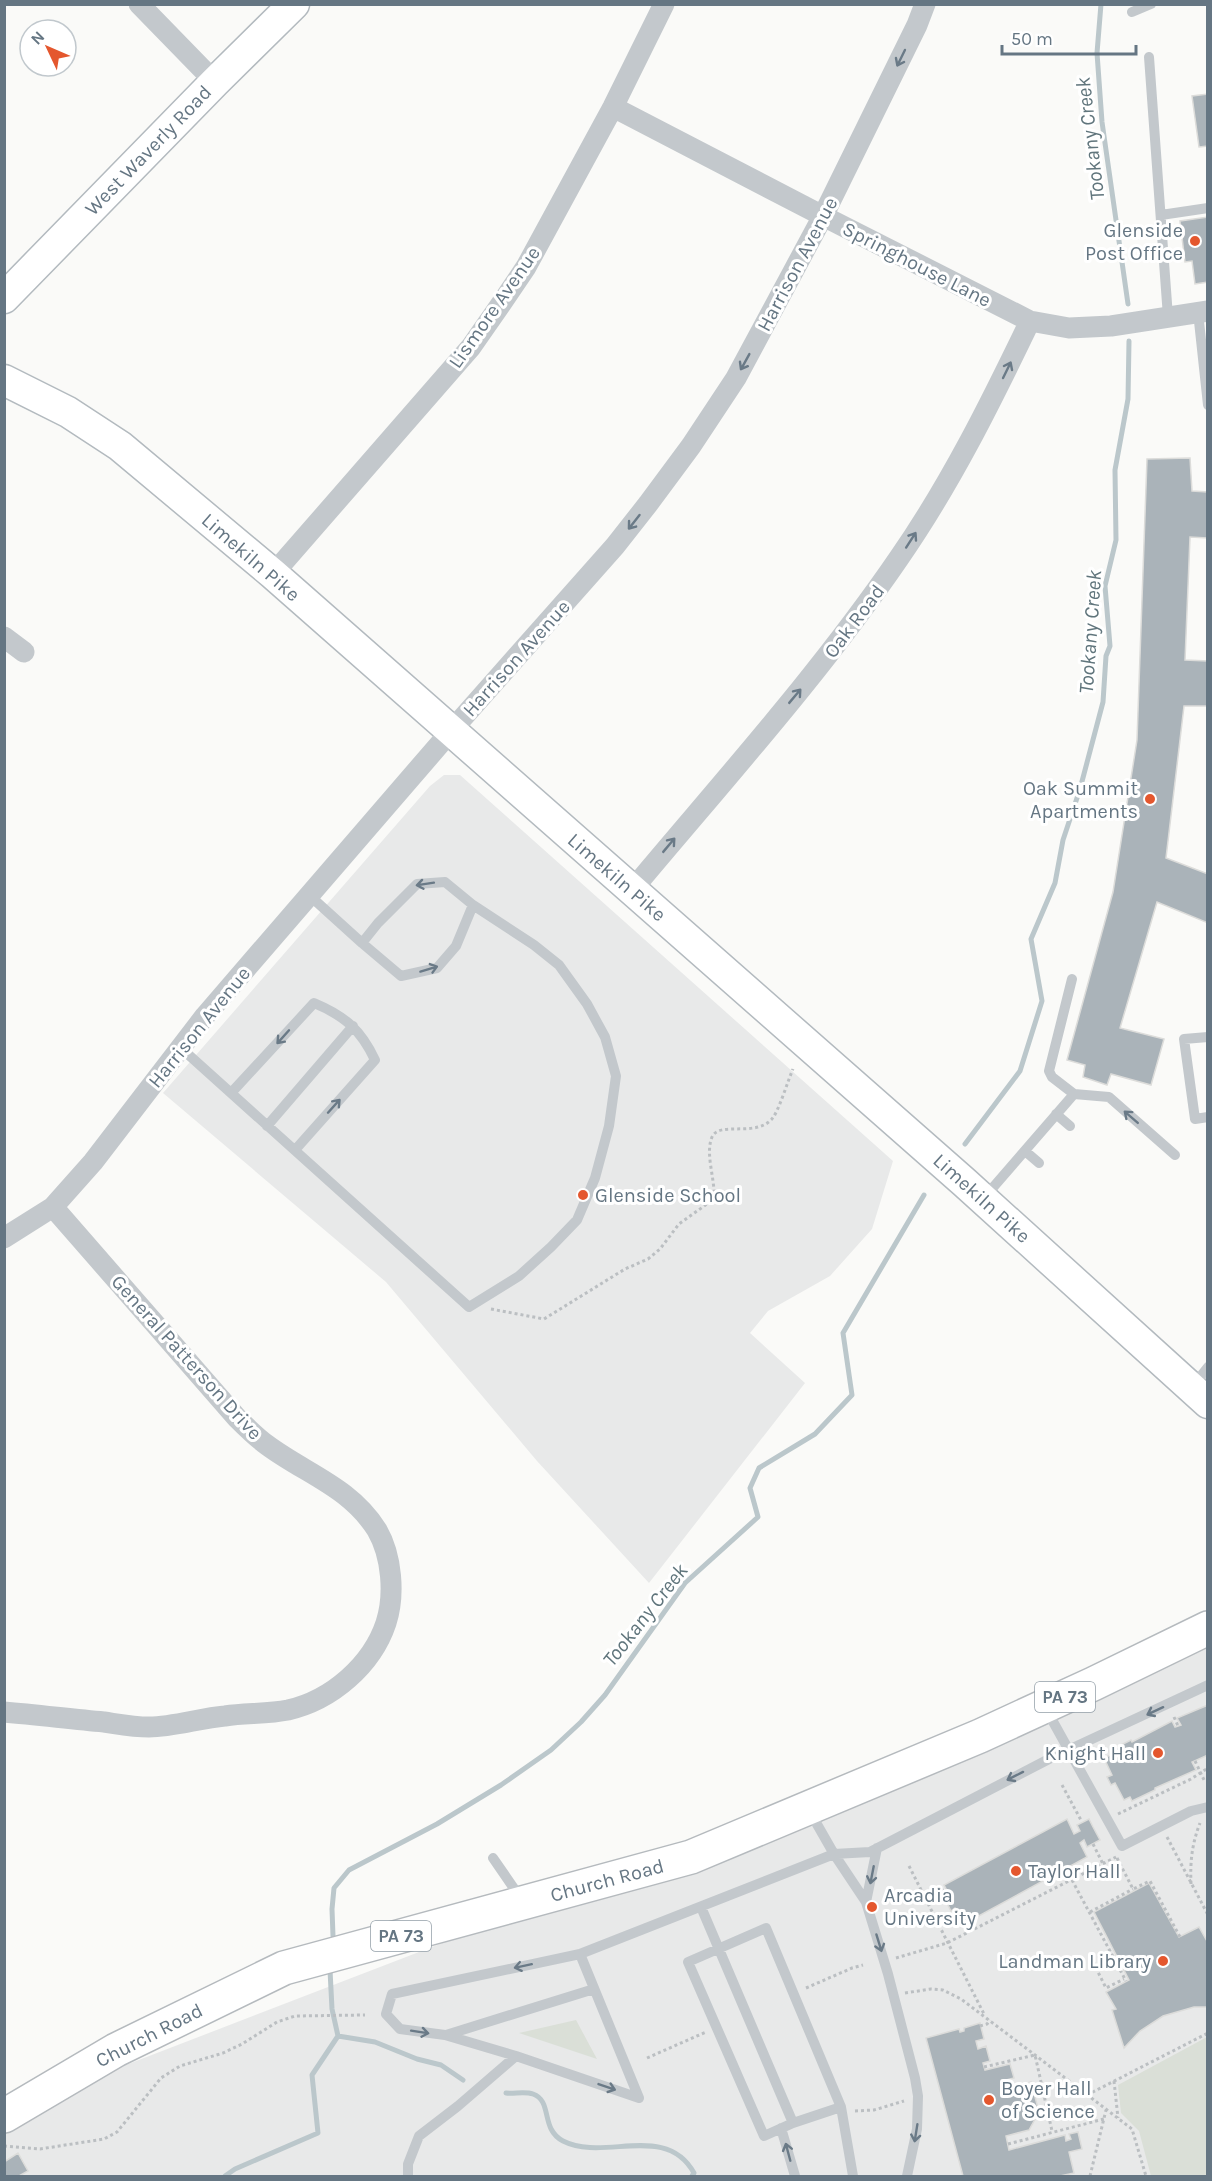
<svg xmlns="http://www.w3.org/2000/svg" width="1212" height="2181" viewBox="0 0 1212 2181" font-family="Karla,sans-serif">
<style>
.built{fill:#e8e9e9}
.green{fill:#dadfd7}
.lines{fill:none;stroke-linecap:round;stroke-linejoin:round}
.stream{stroke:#bbc7cb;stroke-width:5}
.building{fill:#aab3b9;stroke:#dcdcda;stroke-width:1.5}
.secondary-casing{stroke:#b3babf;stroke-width:33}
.primary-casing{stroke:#b5babe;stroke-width:36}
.path{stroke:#bbbfc2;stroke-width:3;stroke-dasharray:3 3;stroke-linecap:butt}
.lane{stroke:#c3c8cc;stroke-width:10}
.street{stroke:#c3c8cc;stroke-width:21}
.secondary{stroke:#fff;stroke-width:30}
.primary{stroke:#fff;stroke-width:33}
.oneway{stroke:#6a7a87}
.poi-dot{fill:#e4572e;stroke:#fff;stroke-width:2}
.labels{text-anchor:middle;stroke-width:6;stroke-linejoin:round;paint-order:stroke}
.shield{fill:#fff;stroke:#939fa8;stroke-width:1.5}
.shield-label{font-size:18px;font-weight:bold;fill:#657683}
.street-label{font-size:20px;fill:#657683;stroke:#fff}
.poi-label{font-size:20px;fill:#657683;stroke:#fff;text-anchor:end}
.water-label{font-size:21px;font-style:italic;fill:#60757c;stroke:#fff}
</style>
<rect width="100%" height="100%" fill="#fafaf8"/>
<path class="built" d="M444,775H460L893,1161L872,1229L830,1276L768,1311L750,1333L805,1383L649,1583L537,1461L386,1282L163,1093L430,786Z
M1207,1639V2176H5V2126L92,2078L980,1736Z"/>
<path class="green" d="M576,2020L597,2059L519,2033Z
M1207,2037V2176H1151L1139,2131L1121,2113L1118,2085Z"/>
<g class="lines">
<path class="stream" d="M1101,4L1097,53L1102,122L1128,304
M965,1144L1020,1071L1042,1001L1031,939L1055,883L1063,840L1080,789L1103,702L1106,656L1110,646L1105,586L1116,540L1115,470L1128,399L1129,341
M333,1936L332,1909L334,1888L349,1870L437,1824L501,1785L551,1750L581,1722L605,1695L685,1583L758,1517L750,1488L759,1468L815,1434L852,1395L843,1333L924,1195
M338,2036L375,2042L417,2059L441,2065L463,2080
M506,2093C514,2094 525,2091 533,2094C553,2101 540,2129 563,2141C604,2162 666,2122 694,2173L692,2176
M225,2176L235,2169L318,2133L312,2075L338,2036L332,2009L330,1970"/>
</g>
<path class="building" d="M1208,94V146L1199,147L1192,96Z
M1208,217V282L1195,284L1192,261L1185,262L1180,221Z
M1190,458L1192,491L1208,492V538L1190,537L1185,660L1208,661V706H1184L1166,858L1208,874V923L1157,902L1120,1028L1164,1039L1151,1085L1111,1074L1107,1085L1083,1077L1085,1065L1067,1060L1113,892L1137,740L1147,459Z
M1208,1705V1755L1192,1762L1196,1770L1155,1788V1790L1132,1801L1130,1797L1124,1800L1115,1783L1111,1785L1107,1777L1112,1775L1104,1758L1110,1755L1109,1751L1131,1740L1132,1742L1172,1721L1175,1727L1181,1725L1177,1718Z
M1067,1819L1074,1834L1080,1831L1077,1825L1089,1819L1093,1827L1100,1840L1087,1847L1084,1840L1080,1843L1087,1857L964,1924L955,1908L951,1911L947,1903L952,1900L944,1885Z
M1149,1883L1179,1937L1199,1927L1208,1943V2007H1194L1163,2016L1140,2031L1124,2048L1112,2010L1116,2009L1106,1992L1129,1980L1094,1912Z
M980,2023L984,2039L976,2041L978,2049L986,2046L990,2061L983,2063L985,2070L1010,2064L1014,2078L1006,2080L1008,2088L1031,2082L1039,2112L1029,2130L1006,2136L1009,2150L1065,2135L1066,2141L1071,2139L1069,2134L1078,2132L1082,2149L1069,2152L1074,2173L1060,2176H963L926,2038L959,2029L960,2032L964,2031V2028Z
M18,2153L28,2171L19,2176H4V2162Z"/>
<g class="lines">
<g class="secondary-casing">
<path id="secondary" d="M4,298L215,82L294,4
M4,380L68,412L120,446L273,574L964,1182L1208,1403"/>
</g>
<g class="primary-casing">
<path id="primary" d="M4,2116L116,2050L284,1968L691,1857L980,1736L1093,1684L1208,1628"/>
</g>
<path class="path" d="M491,1309L544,1319L625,1269L648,1259L660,1249L679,1224L707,1204L714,1197C715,1178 705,1154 712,1137C719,1121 754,1137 771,1120C778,1114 788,1080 793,1069
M1174,1717L1178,1726
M1195,1761L1205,1782
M1062,1785L1082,1822
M1118,1814L1191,1779L1208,1768
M1167,1837L1208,1915
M1093,1844L1103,1864
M1117,1858L1133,1889L1150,1881L1180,1937
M909,1866L984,2014
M1072,1880L1126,1981
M1191,1884C1190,1861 1192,1844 1200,1823
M925,1899L945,1888
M1090,1912L1133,1889
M1112,1955L1094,1964L1106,1988L1124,1979
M896,1958L947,1943L1116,1857
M806,1988L852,1968L863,1965
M905,1993L931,1989L943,1990L961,1999L1035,2055L1132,2129L1146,2176
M980,2026L987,2024L990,2020
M647,2058L706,2032
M984,2067L1035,2055L1052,2131
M1114,2081L1118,2118
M1087,2095L1208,2033
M855,2111L874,2110L904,2101
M1008,2144L1104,2119
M4,2146L40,2149L104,2139L117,2132L161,2078L180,2066L223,2053L242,2044L277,2022L295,2016L365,2015
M1090,2176L1106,2110"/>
<path class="lane" d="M1132,12L1151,4
M1149,57L1168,317
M1161,215L1208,208
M1198,312L1208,405
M309,895L362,943L401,976L437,968L456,946L473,905L445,882L417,884L378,923L362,943
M1072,979L1049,1071L1052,1077L1074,1094L1109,1097L1175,1155
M1208,1037L1184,1039L1195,1119L1208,1117
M181,1048L469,1307L519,1276L551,1247L577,1220L595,1178L609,1126L616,1076L605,1037L587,1004L559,965L534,945L473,905
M231,1093L314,1003C345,1016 361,1030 375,1060L295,1150
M1056,1114L1070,1126
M267,1126L353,1026
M1025,1151L1039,1163
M983,1199L1074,1094
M1193,1386L1208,1367
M1046,1709L1122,1846L1191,1811L1208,1807
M834,1854L870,1852L1049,1759L1208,1685
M834,1854L866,1902L888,1974L915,2078L918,2096L917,2129L907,2176
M493,1858L522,1900
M866,1902L877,1848
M701,1907L793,2123L764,2136L688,1962L766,1928L841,2107L793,2123
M580,1954L639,2098L516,2056L445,2035L400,2029L386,2014L392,1994L580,1954L834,1854L810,1812
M446,2035L594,1989
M841,2107L853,2176
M781,2128L795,2176
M408,2176V2164L419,2136L458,2106L516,2056"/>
<path class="street" d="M139,4L215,82
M613,107L823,216L1030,321L1069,328L1111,326L1208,311
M273,574L471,347L501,304L526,267L613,107L664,4
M4,637L24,652
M632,890C723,781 819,675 899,558C951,483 991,402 1030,321
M4,1238L53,1207L93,1162L205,1016L451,731L615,546L648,504L691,446L736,378L823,216L917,25L925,4
M4,1712C38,1715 71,1719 104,1722C118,1724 134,1727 149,1727C174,1727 200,1718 225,1716C246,1713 268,1714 288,1710C332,1700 372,1665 386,1623C395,1595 392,1556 377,1530C350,1487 306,1474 267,1445C256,1437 246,1427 237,1418L53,1207"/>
<use href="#secondary" class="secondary"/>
<use href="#primary" class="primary"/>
</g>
<defs><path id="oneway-shaft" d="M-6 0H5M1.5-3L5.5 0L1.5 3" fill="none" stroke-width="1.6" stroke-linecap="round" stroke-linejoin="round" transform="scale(1.5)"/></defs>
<g class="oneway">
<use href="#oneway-shaft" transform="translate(901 58) rotate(116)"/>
<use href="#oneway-shaft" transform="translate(745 362) rotate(119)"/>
<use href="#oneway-shaft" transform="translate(1007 370) rotate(-64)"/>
<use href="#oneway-shaft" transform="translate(634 522) rotate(128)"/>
<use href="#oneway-shaft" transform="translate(911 540) rotate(-57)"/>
<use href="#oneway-shaft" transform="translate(795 696) rotate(-50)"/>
<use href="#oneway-shaft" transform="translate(669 845) rotate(-50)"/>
<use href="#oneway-shaft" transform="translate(425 884) rotate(171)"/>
<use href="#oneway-shaft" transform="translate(429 969) rotate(-17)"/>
<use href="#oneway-shaft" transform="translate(283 1037) rotate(132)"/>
<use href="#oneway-shaft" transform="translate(334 1106) rotate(-48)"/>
<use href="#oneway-shaft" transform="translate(1131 1117) rotate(-139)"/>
<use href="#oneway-shaft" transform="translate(1155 1711) rotate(155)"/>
<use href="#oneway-shaft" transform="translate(1015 1776) rotate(153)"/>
<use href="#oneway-shaft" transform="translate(872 1875) rotate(101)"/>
<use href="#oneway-shaft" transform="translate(879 1943) rotate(73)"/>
<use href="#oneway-shaft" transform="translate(523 1966) rotate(168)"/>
<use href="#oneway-shaft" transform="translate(420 2032) rotate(9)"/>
<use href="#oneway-shaft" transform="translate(607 2087) rotate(19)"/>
<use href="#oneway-shaft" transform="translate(916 2133) rotate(99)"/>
<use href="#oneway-shaft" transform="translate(788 2152) rotate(-105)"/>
</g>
<g class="poi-dot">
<circle cx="1195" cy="241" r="6"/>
<circle cx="1150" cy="799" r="6"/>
<circle cx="583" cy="1195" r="6"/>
<circle cx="1158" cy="1753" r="6"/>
<circle cx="1016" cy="1871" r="6"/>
<circle cx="872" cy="1907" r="6"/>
<circle cx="1163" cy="1961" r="6"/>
<circle cx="989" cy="2100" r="6"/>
</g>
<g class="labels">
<g class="shield">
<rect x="1035" y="1682" width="60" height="30" rx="4.5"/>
<rect x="371" y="1921" width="60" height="30" rx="4.5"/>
</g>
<g class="shield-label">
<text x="1065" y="1703">PA 73</text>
<text x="401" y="1942">PA 73</text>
</g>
<g class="street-label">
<text transform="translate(148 150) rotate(-46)" y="7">West Waverly Road</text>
<text transform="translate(797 264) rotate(-62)" y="7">Harrison Avenue</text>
<text transform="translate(917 264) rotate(27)" y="7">Springhouse Lane</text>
<text transform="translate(494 307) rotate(-55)" y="7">Lismore Avenue</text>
<text transform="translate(251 557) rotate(41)" y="7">Limekiln Pike</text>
<text transform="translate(854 621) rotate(-53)" y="7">Oak Road</text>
<text transform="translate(516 658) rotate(-48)" y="7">Harrison Avenue</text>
<text transform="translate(617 877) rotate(41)" y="7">Limekiln Pike</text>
<text transform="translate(199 1027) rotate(-51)" y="7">Harrison Avenue</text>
<text transform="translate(982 1198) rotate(42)" y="7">Limekiln Pike</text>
<text transform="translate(187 1357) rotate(48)" y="7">General Patterson Drive</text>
<text transform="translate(607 1880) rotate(-15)" y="7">Church Road</text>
<text transform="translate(149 2035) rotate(-27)" y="7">Church Road</text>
</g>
<g class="poi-label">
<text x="1183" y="237">Glenside<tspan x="1183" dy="23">Post Office</tspan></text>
<text x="1138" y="795">Oak Summit<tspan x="1138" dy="23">Apartments</tspan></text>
<text x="595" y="1202" text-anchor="start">Glenside School</text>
<text x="1146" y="1760">Knight Hall</text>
<text x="1028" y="1878" text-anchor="start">Taylor Hall</text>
<text x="884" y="1902" text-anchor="start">Arcadia<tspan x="884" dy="23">University</tspan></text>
<text x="1151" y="1968">Landman Library</text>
<text x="1001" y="2095" text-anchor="start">Boyer Hall<tspan x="1001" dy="23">of Science</tspan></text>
</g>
<g class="water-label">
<text transform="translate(1090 139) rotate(-97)" y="7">Tookany Creek</text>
<text transform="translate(1090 632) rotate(-86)" y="7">Tookany Creek</text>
<text transform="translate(645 1615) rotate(-52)" y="7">Tookany Creek</text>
</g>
</g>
<rect width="1212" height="2181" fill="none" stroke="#657683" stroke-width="12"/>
<g transform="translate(48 48) rotate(314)"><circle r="28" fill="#ffffff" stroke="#c1c8cd" stroke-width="1.5"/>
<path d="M0-4.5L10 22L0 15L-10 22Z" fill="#e4572e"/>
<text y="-9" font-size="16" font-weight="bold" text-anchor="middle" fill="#657683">N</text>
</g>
<path d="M1002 45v9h134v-9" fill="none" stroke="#657683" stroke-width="3"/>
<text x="1011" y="45" font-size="18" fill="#657683" stroke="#ffffff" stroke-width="4.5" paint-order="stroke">50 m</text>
</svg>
